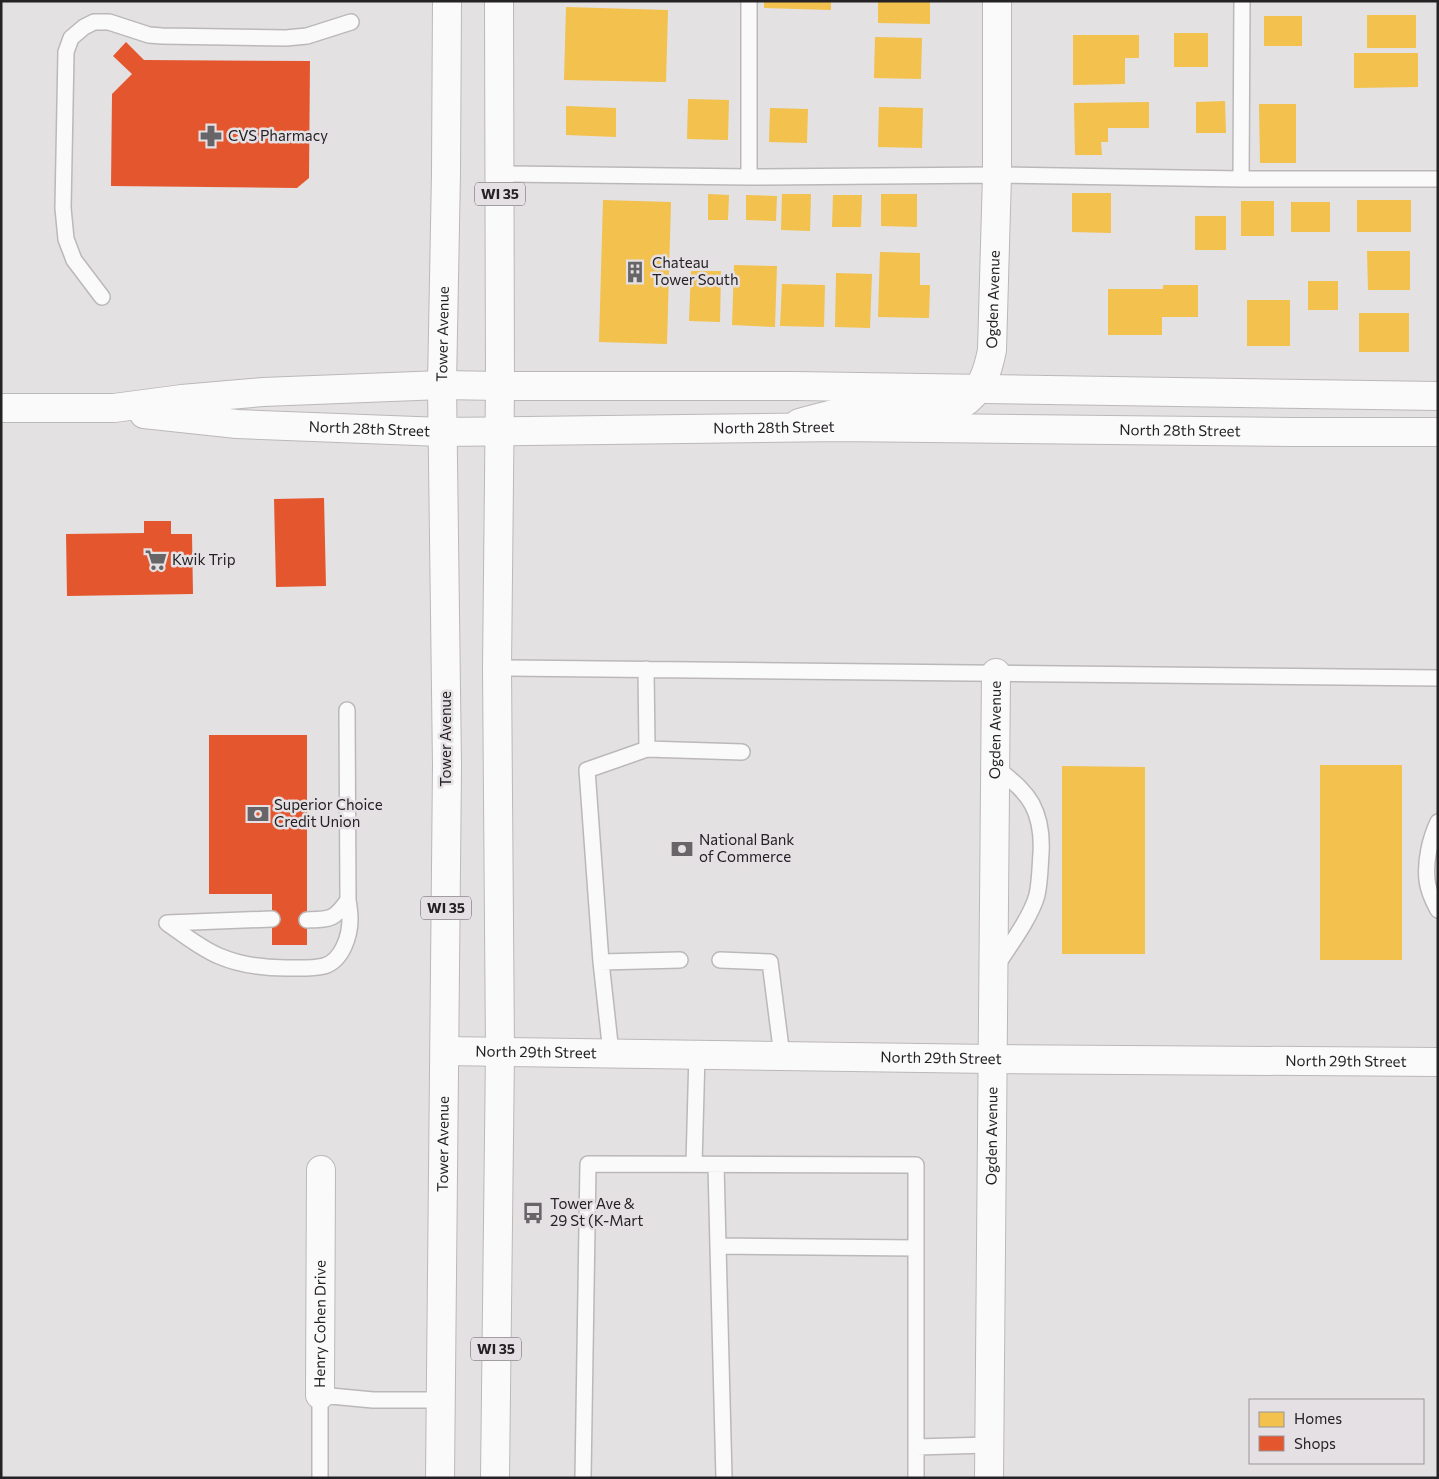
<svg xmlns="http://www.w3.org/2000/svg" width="1439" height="1479" viewBox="0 0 1439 1479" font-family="Commissioner,sans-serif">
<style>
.homes{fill:#f2c14e}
.shops{fill:#e4572e}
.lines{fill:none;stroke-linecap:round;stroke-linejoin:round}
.service-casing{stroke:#bbb8ba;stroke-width:18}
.minor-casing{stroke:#bbb8ba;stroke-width:30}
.secondary-casing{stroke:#bbb8ba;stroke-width:30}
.primary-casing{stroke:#bbb8ba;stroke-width:30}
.service{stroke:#fbfafb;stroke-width:15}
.minor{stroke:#fbfafb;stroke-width:28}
.secondary{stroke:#fbfafb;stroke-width:28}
.primary{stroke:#fbfafb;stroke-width:28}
.labels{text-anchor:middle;stroke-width:5;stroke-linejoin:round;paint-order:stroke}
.shield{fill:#e5e0e4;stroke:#5e5b5e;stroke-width:1}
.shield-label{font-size:14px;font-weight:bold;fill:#242224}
.poi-label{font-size:15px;fill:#242224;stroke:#e5e0e4;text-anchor:start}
.street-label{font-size:15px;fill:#242224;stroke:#e5e0e4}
</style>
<rect width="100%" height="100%" fill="#e4e1e3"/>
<path class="homes" d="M764,1H831V10L764,8Z
M878,1H930V24L878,23Z
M566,7L668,10L666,82L564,80Z
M1367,15H1416V48H1367Z
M1264,16H1302V46H1264Z
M1174,33H1208V67H1174Z
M1073,35H1139V58H1125V84L1073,85Z
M875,37L922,38L921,79L874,78Z
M1354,53H1418V87L1354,88Z
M688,99L729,100L728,140L687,139Z
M1225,101L1226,133H1196V102Z
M1149,102V128H1108V142H1101L1102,155H1075L1074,103Z
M1259,104H1296V163H1260Z
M566,106L616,108V137L566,135Z
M879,107L923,108L922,148L878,147Z
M770,108L808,109L807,143L769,142Z
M1072,193H1111V233L1072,232Z
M708,194L729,195L728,220H708Z
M782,194H811L810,231L781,230Z
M881,194H917V227L881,226Z
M746,195L777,196L776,221L746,220Z
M833,195H862L861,227H832Z
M603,200L671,202L667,344L599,342Z
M1357,200H1411V232H1357Z
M1241,201H1274V236H1241Z
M1291,202H1330V232H1291Z
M1195,216H1226V250H1195Z
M1367,251H1410V290H1368Z
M880,252L920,253V285H930L929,318L878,317Z
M734,265L777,266L775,327L732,325Z
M691,271H721L720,322L689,321Z
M836,273L872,274L870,328L835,327Z
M1308,281H1338V310H1308Z
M782,284L825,285L824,327L780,326Z
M1163,285H1198V317H1162V335H1108V289H1163Z
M1247,300H1290V346H1247Z
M1359,313H1409V352H1359Z
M1320,765H1402V960H1320Z
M1062,766L1145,767V954H1062Z"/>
<path class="shops" d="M126,42L144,60L310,61L309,178L297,188L111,186L112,94L132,74L113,56Z
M324,498L326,586L276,587L274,499Z
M144,521H171V534H192L193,594L67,596L66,534L144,533Z
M209,735H307V945H272V894H209Z"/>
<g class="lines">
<g class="service-casing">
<path id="service" d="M749,1V177
M500,174L749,177L997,175L1241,179H1438
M1241,179L1242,1
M102,297L74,260L66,239L63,208L66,52L71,38L84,27L94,22H109L149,35L162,36L286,38L307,36L351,22
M497,668L1438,678
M646,669L647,749L742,752
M647,749L587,770L601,962L680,960
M995,766C1008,778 1023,788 1032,804C1040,819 1042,836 1041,853C1040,867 1040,881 1037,895C1031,917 1010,945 997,965
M1438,822C1430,839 1425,861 1427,880C1428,890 1433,901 1438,910
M307,920C331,919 334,920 348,900
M167,923C183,934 200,948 219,956C240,965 263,968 286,968C298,968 312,969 324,966C342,961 350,936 350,919C350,913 349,906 348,900L347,710
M167,923L272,919
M720,960L770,962L782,1056
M601,962L611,1053
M694,1164L697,1054
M716,1165L718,1246L916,1248V1478
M718,1246L724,1478
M916,1447L989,1445
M320,1478V1395L373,1400H441
M583,1478L588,1164L916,1165V1248"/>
</g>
<g class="minor-casing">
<g id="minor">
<path d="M1,408H114L182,399L263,392L442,385"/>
<path id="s1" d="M144,414L237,424L442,432"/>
<path id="s2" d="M799,423C819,418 839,411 859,410C884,409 942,416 961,405C981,393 988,371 992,350L997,175V1"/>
<path id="s3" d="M445,1051L992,1059L1438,1062"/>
<path id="s4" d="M320,1395L321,1170"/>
<path id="s5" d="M989,1478L996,673"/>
</g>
</g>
<g class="secondary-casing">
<g id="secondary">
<path d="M442,385L500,386H796L1438,396"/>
<path id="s6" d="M442,432L838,427L1291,432H1438"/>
</g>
</g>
<g class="primary-casing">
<g id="primary">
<path id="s7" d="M440,1478L447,766L442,385L446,173L447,1"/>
<path d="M495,1478L500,1052L497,668L500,386L499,1"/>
</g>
</g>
<use href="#service" class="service"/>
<use href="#minor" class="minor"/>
<use href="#secondary" class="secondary"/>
<use href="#primary" class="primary"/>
</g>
<defs>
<g id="pharmacy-bare" transform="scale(1.725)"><path d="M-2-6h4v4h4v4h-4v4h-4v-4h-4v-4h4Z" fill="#676567" stroke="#e5e0e4" stroke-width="2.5" paint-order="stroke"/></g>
<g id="building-bare" transform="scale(1.725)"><path d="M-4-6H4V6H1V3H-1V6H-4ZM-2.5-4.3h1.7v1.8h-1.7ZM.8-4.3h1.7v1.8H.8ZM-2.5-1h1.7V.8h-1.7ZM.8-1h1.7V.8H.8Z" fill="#676567" stroke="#e5e0e4" stroke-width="2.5" paint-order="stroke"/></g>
<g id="supermarket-bare" transform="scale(1.725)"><path d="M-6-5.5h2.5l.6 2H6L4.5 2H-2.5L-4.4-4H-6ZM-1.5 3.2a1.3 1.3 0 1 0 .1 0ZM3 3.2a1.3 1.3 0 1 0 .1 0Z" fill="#676567" stroke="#e5e0e4" stroke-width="2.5" paint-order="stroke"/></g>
<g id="bank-bare" transform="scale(1.725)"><path d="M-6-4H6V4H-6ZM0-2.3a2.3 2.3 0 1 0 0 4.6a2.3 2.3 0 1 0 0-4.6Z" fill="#676567" stroke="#e5e0e4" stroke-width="2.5" paint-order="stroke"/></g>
<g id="bus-bare" transform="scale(1.725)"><path d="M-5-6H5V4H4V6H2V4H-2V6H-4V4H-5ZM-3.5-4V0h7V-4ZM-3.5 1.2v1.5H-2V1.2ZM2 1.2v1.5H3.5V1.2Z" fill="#676567" stroke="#e5e0e4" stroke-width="2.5" paint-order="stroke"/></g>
</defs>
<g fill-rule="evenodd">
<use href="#pharmacy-bare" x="211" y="136"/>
<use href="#building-bare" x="635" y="272"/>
<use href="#supermarket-bare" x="156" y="560"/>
<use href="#bank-bare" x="258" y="814"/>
<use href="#bank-bare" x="682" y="849"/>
<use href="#bus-bare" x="533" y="1213"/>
</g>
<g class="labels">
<g class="shield">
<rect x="475" y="182.5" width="50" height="23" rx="4"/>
<rect x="421" y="896.5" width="50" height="23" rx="4"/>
<rect x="471" y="1337.5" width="50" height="23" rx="4"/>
</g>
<g class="shield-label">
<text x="500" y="199">WI 35</text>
<text x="446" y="913">WI 35</text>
<text x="496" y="1354">WI 35</text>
</g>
<g class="poi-label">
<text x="228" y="141">CVS Pharmacy</text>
<text x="652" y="268">Chateau<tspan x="652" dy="17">Tower South</tspan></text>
<text x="172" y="565">Kwik Trip</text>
<text x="274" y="810">Superior Choice<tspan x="274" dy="17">Credit Union</tspan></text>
<text x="699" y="845">National Bank<tspan x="699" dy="17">of Commerce</tspan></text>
<text x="550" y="1209">Tower Ave &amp;<tspan x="550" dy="17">29 St (K-Mart</tspan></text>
</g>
<g class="street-label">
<text dy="5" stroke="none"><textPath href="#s2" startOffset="280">Ogden Avenue</textPath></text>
<text dy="5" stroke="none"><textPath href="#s7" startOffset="1144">Tower Avenue</textPath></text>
<text dy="5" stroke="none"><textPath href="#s6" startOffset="332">North 28th Street</textPath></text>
<text dy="5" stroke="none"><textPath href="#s1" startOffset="226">North 28th Street</textPath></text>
<text dy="5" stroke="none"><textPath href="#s6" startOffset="738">North 28th Street</textPath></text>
<text dy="5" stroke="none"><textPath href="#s5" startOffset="748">Ogden Avenue</textPath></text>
<text transform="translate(446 739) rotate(-90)" y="5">Tower Avenue</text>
<text dy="5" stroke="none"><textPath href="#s3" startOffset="91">North 29th Street</textPath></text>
<text dy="5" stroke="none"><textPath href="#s3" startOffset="496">North 29th Street</textPath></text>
<text dy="5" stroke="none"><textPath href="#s3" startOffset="901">North 29th Street</textPath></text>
<text dy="5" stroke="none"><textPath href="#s5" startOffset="342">Ogden Avenue</textPath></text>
<text dy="5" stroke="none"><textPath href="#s7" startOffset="334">Tower Avenue</textPath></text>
<text dy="5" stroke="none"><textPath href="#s4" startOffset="71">Henry Cohen Drive</textPath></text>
</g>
</g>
<rect width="1439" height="1479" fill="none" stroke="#242224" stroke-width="5"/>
<rect x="1249" y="1399" width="175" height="65" fill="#e5e0e4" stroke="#989497"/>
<rect x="1259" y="1412" width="25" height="15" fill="#f2c14e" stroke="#989497"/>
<text x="1294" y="1424" font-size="15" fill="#242224">Homes</text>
<rect x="1259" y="1436" width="25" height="15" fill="#e4572e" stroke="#989497"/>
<text x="1294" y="1449" font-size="15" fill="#242224">Shops</text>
</svg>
